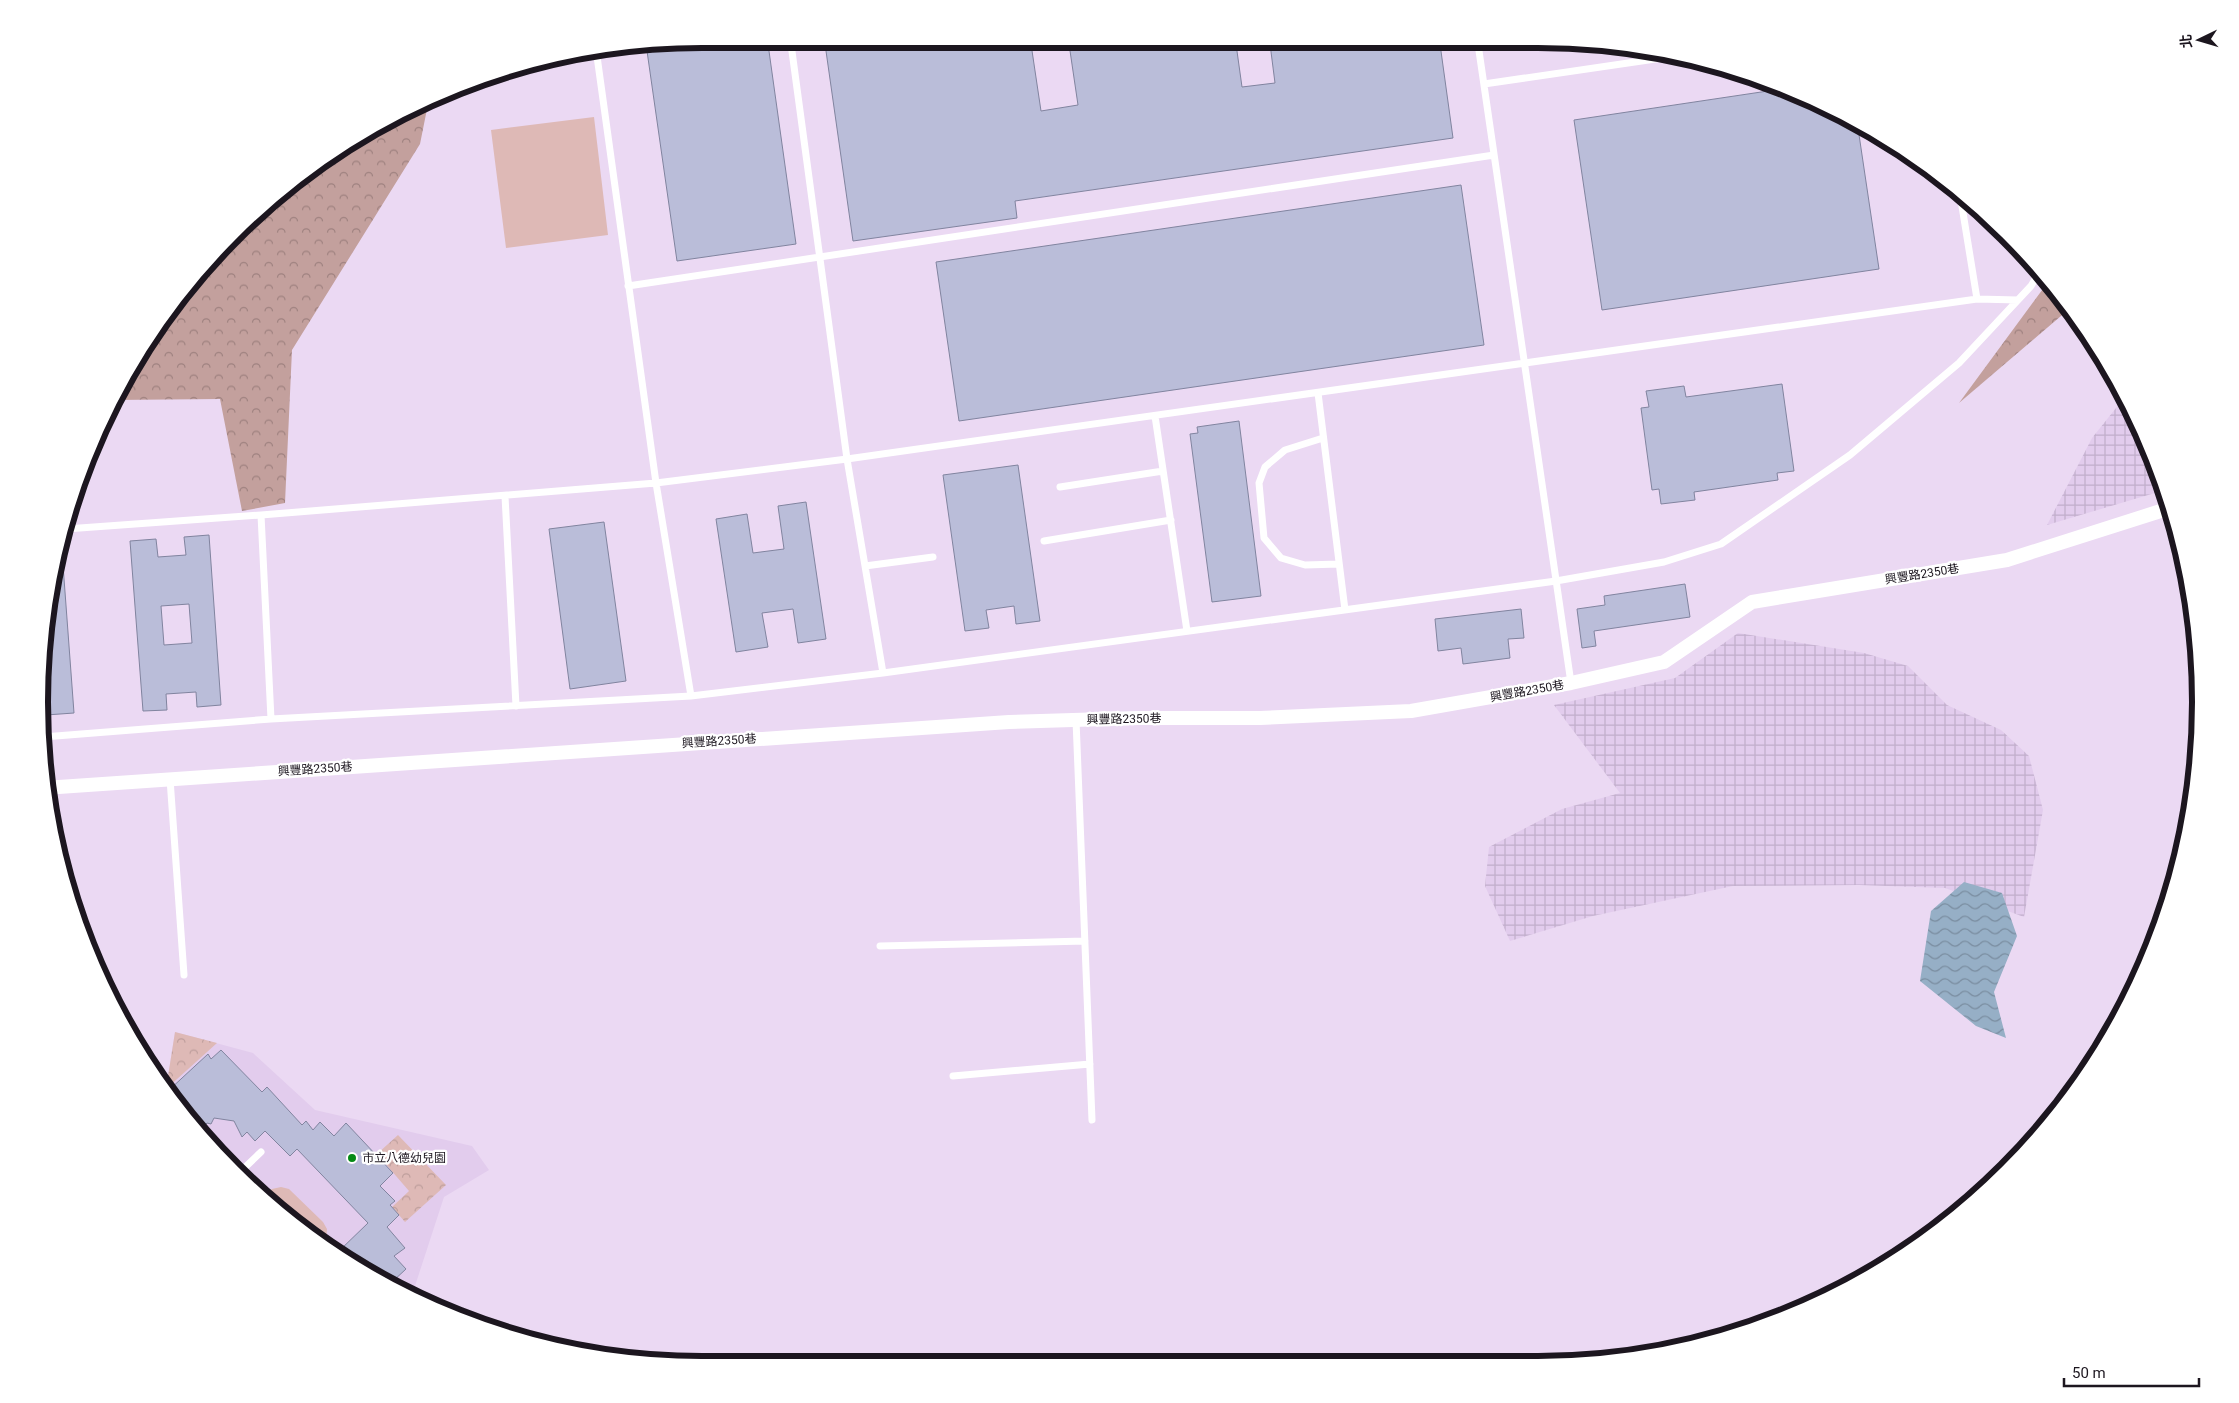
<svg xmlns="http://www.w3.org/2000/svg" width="2239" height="1403" viewBox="0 0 2239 1403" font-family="Roboto,'Noto Sans TC',sans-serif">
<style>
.built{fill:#e2cced}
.industrial{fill:url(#industrial-grid)}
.green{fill:#deb9b6}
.forest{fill:url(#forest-crowns)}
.park{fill:url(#park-crowns)}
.water{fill:url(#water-waves)}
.building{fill:#babdd9;stroke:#81849f;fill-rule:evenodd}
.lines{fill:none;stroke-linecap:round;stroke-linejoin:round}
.lane{stroke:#fff;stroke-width:7}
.street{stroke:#fff;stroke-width:14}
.poi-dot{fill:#058a15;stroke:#fff;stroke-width:2}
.labels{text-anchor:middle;stroke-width:4.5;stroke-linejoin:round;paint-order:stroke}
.street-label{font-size:12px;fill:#1c161f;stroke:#fff}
.poi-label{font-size:12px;fill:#1c161f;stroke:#fff;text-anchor:start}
.rim{fill:none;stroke:#1c161f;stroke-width:6}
</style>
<defs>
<pattern id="industrial-grid" width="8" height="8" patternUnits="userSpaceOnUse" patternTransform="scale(1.25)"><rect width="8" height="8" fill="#e2cced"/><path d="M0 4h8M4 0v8" fill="none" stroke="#c1aecb"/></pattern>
<pattern id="forest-crowns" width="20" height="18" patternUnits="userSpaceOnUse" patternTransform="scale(1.25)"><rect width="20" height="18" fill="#c3a09d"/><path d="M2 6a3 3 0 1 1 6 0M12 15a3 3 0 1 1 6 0" fill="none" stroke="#9e817f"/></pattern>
<pattern id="park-crowns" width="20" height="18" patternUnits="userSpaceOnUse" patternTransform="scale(1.25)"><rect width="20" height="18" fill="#deb9b6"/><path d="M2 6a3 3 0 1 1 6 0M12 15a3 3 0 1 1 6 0" fill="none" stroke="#be9e9c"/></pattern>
<pattern id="water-waves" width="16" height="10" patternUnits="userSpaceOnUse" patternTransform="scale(1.25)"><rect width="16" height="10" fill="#96afc6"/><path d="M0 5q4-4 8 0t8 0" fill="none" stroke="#7a8da0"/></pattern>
</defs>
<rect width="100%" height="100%" fill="#ebd9f3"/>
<path class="built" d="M175,1032L253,1053L315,1110L472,1146L489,1170L444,1197L415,1286L409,1292L298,1227L233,1170L166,1089Z"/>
<path class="industrial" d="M2124,398L2165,490L2047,525L2092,438Z
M1738,633L1864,653L1908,666L1947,705L2001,730L2029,756L2043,810L2024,917L1945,888L1859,885L1733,886L1593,916L1510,941L1485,886L1489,847L1562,809L1620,793L1554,705L1675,678Z"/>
<path class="green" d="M594,117L608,235L506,248L491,130Z
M281,1187L289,1189L323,1222L327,1229L326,1243L298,1227L263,1197L272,1189Z"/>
<path class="forest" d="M428,104L420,144L292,350L285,503L242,511L220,399L114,400L127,370L176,298L233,233L333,151Z
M2048,282L2068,310L1959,403Z
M79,476L75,524H67L74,488Z"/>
<path class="park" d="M175,1032L217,1043L166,1089Z
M398,1135L446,1185L405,1222L392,1207L409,1191L377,1154Z"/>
<path class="water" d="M1964,882L2002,893L2017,936L1994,992L2006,1038L1976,1026L1920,981L1931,911Z"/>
<path class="building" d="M646,44H768L796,244L677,261Z
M825,44H1031L1041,111L1078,105L1069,44H1236L1242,87L1275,83L1270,44H1440L1453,138L1015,201L1017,218L853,241Z
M1788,88L1858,128L1879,269L1602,310L1574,120Z
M1461,185L1484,345L959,421L936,262Z
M1782,384L1794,471L1777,473L1778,480L1694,492L1695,500L1661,504L1659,489L1652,490L1641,408L1649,407L1646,391L1684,386L1686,397Z
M1239,421L1261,596L1212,602L1190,434L1198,433L1197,427Z
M1018,465L1040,621L1016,624L1014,606L986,610L989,628L965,631L943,475Z
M806,502L826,639L798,643L793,609L762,613L768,647L736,652L716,519L747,514L753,553L784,549L778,506Z
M604,522L626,681L570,689L549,529Z
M209,535L221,705L197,707L196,692L166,694L167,710L143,711L130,541L156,539L158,557L186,555L184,537ZM189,604L192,643L164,645L161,606Z
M59,565H63L74,713L46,715L44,693H41L40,658Z
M1685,584L1690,617L1594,631L1596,646L1582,648L1577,609L1605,605L1604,596Z
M1521,609L1524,638L1508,639L1510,658L1463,664L1461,648L1438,651L1435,619Z
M221,1050L262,1092L267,1087L302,1125L306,1121L313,1130L320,1122L334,1136L346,1123L393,1173L380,1186L395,1201L390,1205L399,1215L387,1227L405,1248L394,1256L406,1269L392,1282L339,1251L368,1223L297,1149L290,1156L265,1131L255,1141L247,1132L242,1137L234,1121L214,1118L211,1124L207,1123L200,1130L168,1091L208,1054L211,1059Z"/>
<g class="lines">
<path class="lane" d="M791,44L847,459L883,673
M1478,44L1571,683
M596,49L656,483L691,696
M1484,84L1669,57
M1960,194L1977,299
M628,286L1494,155
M1318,393L1345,610
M1155,416L1187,631
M1323,438L1285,450L1265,467L1259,483L1264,538L1281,558L1305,565L1339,564
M1060,487L1163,471
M505,496L516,706
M261,515L271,719
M66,529L261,515L656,483L847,459L1977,299L2018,300
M1044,541L1171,520
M865,566L933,557
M1076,720L1092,1120
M43,737L271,719L691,696L883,673L1556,581L1664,562L1721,544L1850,455L1959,363L2031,286L2040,271
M170,779L184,975
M880,946L1085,941
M953,1076L1090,1064
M238,1174L261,1152"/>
<path class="street" d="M44,788L1009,722L1138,718H1260L1411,711L1571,683L1664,662L1752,602L2007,560L2170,508"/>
</g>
<circle class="poi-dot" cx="352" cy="1158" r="5"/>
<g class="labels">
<g class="street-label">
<text transform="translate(1922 574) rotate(-9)" y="4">興豐路2350巷</text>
<text transform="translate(1527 691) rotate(-10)" y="4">興豐路2350巷</text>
<text transform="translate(1124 719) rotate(-1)" y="4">興豐路2350巷</text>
<text transform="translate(719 741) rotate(-4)" y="4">興豐路2350巷</text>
<text transform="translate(315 769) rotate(-4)" y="4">興豐路2350巷</text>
</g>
<g class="poi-label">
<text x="362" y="1162">市立八德幼兒園</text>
</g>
</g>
<path d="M0 0H2239V1403H0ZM702 48H1538A654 654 0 0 1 2192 702V702A654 654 0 0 1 1538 1356H702A654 654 0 0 1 48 702V702A654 654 0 0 1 702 48Z" fill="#fff" fill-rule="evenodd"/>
<path class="rim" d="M702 48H1538A654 654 0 0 1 2192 702V702A654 654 0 0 1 1538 1356H702A654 654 0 0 1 48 702V702A654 654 0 0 1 702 48Z"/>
<g transform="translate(2199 40) rotate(265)" stroke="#ffffff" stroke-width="4" paint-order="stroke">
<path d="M0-4L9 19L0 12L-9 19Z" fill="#1c161f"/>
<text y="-8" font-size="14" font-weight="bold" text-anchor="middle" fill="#1c161f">北</text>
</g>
<path d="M2064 1378v8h135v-8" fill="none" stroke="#1c161f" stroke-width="2.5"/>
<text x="2072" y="1378" font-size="15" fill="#1c161f" stroke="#ffffff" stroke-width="4" paint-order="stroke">50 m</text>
</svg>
